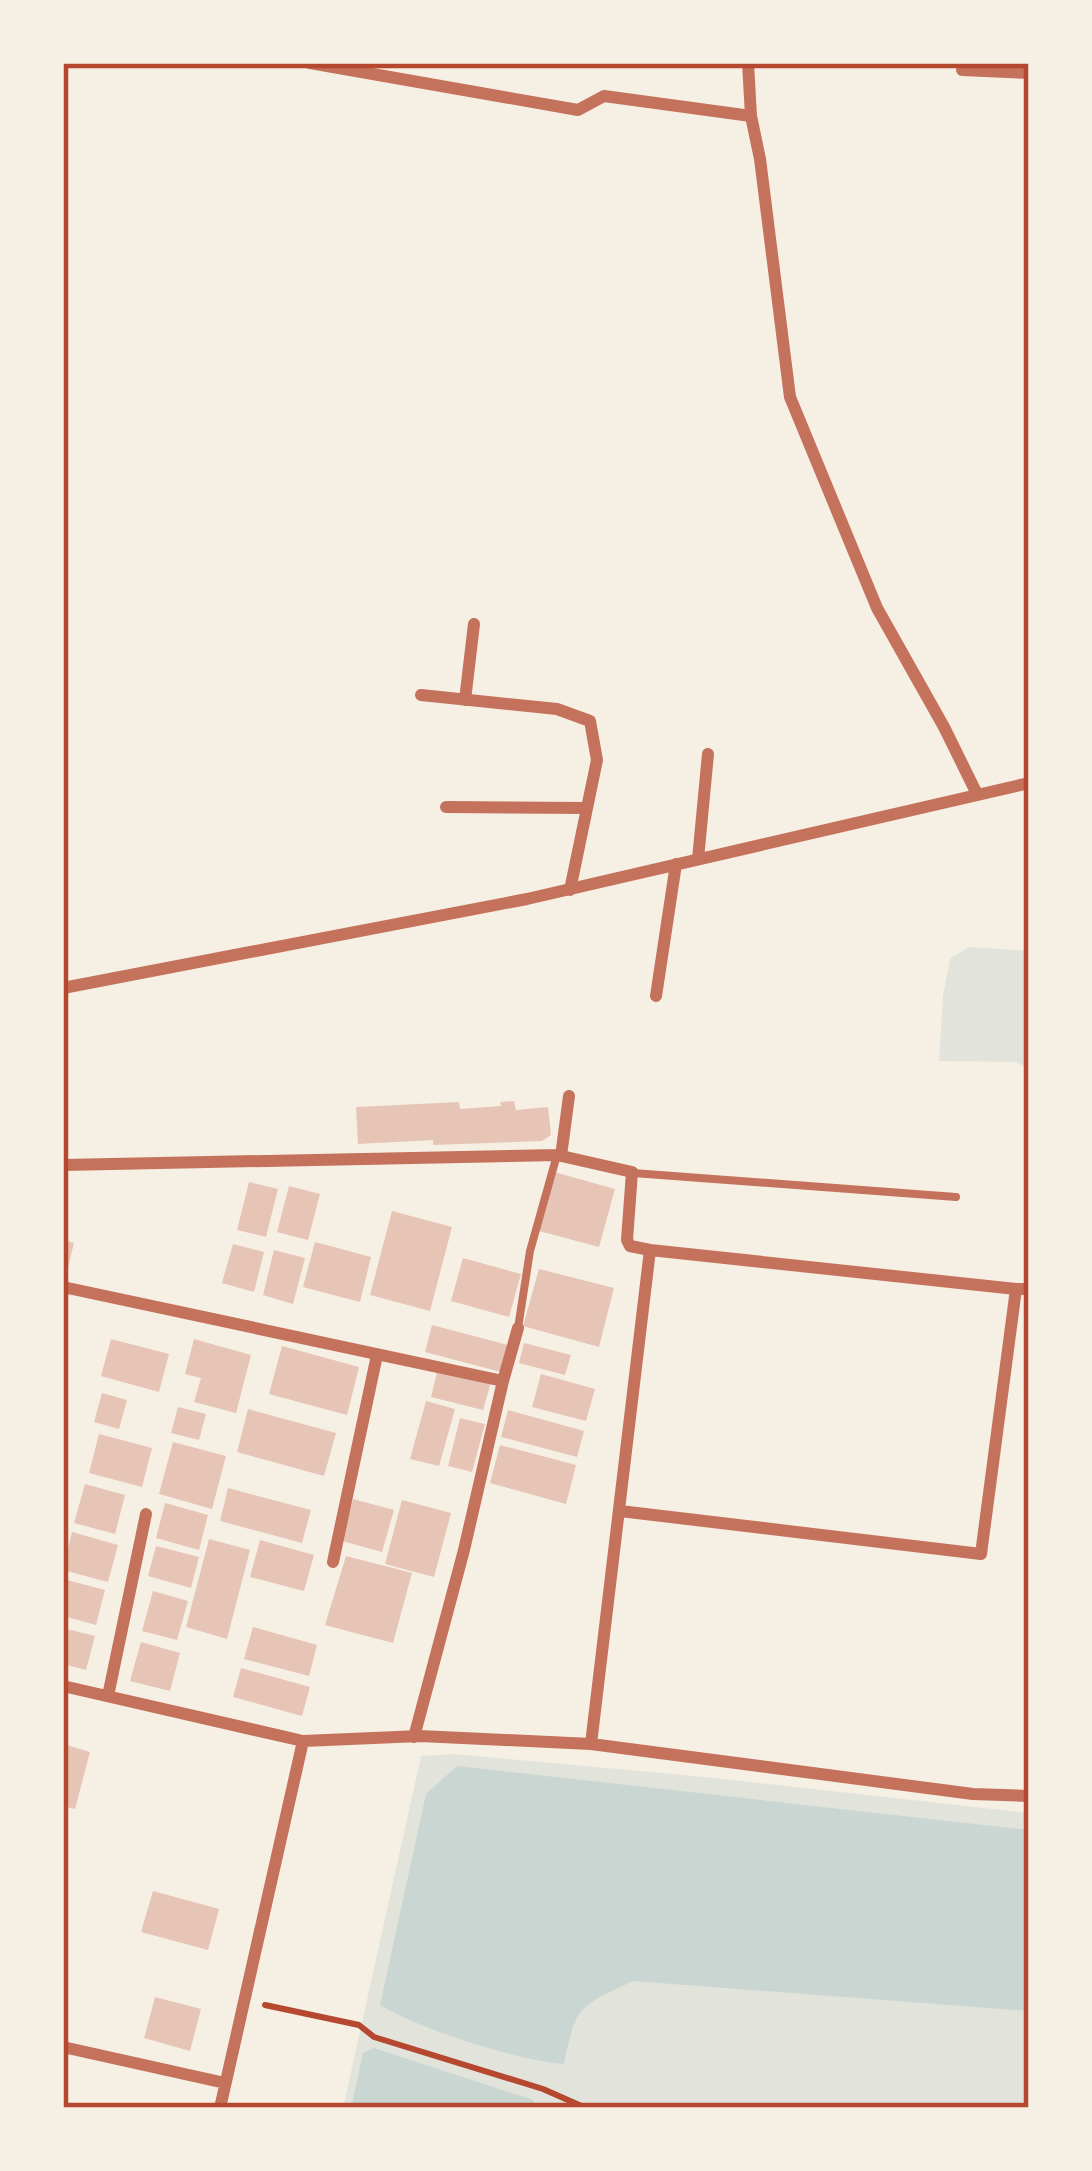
<svg xmlns="http://www.w3.org/2000/svg" width="1092" height="2171" viewBox="0 0 1092 2171" font-family="Literata,serif">
<style>
.green{fill:#e2e4dc}
.water{fill:#c9d6d2}
.building{fill:#e6c5b7}
.lines{fill:none;stroke-linecap:round;stroke-linejoin:round}
.path{stroke:#b5482f;stroke-width:6}
.service{stroke:#c5725c;stroke-width:8}
.minor{stroke:#c5725c;stroke-width:12}
.neatline{fill:none;stroke:#b5482f;stroke-width:4.5}
</style>
<rect width="100%" height="100%" fill="#f6efe4"/>
<path class="green" d="M969,947L1029,951V1069L1016,1062L939,1061L943,996L950,959Z
M454,1754L705,1777L1029,1813V2108H343L421,1756Z"/>
<path class="water" d="M457,1766L1029,1830V2011L633,1981C579,2007 576,2004 564,2064C519,2061 419,2029 380,2005L426,1794Z
M374,2048L533,2100L536,2108H351L363,2053Z"/>
<path class="building" d="M514,1101L516,1110L548,1107L551,1135L542,1141L433,1145V1140L358,1144L356,1107L459,1102L460,1109L501,1106L500,1102Z
M554,1172L615,1189L599,1247L539,1231Z
M249,1182L278,1189L266,1237L237,1230Z
M289,1186L320,1194L308,1240L277,1232Z
M392,1211L452,1227L430,1311L370,1295Z
M63,1240L74,1243L65,1280H63Z
M315,1242L371,1257L360,1302L303,1287Z
M233,1244L264,1252L254,1292L222,1283Z
M274,1250L305,1258L293,1304L263,1295Z
M463,1258L521,1274L509,1317L451,1301Z
M539,1269L614,1288L599,1347L523,1326Z
M432,1325L508,1345L501,1372L425,1352Z
M111,1339L169,1354L159,1392L101,1376Z
M194,1339L251,1355L236,1413L194,1402L201,1378L185,1374Z
M524,1343L571,1355L565,1375L519,1363Z
M282,1346L359,1367L347,1415L269,1394Z
M438,1368L491,1382L483,1410L431,1397Z
M541,1374L595,1389L586,1421L532,1407Z
M102,1393L127,1400L119,1429L94,1422Z
M426,1401L455,1409L439,1466L410,1459Z
M178,1407L206,1414L199,1440L171,1433Z
M248,1409L336,1433L324,1476L237,1452Z
M508,1410L584,1431L577,1457L501,1437Z
M460,1418L485,1424L472,1472L448,1466Z
M99,1434L152,1448L142,1487L89,1473Z
M173,1442L226,1456L212,1509L159,1494Z
M500,1445L576,1465L566,1504L490,1483Z
M85,1484L125,1495L115,1534L74,1523Z
M228,1488L311,1510L302,1543L220,1521Z
M353,1499L394,1510L382,1552L342,1541Z
M402,1500L451,1513L434,1577L385,1564Z
M165,1503L208,1515L199,1550L156,1538Z
M72,1532L118,1545L108,1582L63,1570Z
M209,1539L250,1550L227,1639L186,1627Z
M260,1540L314,1555L304,1591L250,1577Z
M156,1546L199,1557L191,1588L148,1576Z
M346,1556L412,1573L393,1643L325,1625Z
M63,1579L105,1590L96,1625L63,1616Z
M153,1591L188,1601L177,1640L142,1631Z
M253,1627L317,1645L309,1676L244,1659Z
M63,1628L95,1636L86,1670L63,1664Z
M141,1642L180,1653L170,1691L130,1681Z
M241,1668L310,1687L302,1716L233,1697Z
M63,1744L90,1752L75,1809L63,1806Z
M153,1891L219,1909L208,1950L141,1932Z
M155,1997L201,2009L190,2051L144,2038Z"/>
<g class="lines">
<path class="path" d="M265,2005L359,2025L374,2037L543,2089L586,2108"/>
<path class="service" d="M633,1173L956,1197
M518,1328L530,1251L557,1155"/>
<path class="minor" d="M310,63L578,110L604,96L751,116
M748,63L751,116L760,159L790,397L877,608L944,727L977,794
M962,70L1029,73
M421,695L557,709L590,721L597,760L570,890
M465,700L474,624
M446,807L587,808
M698,859L708,754
M63,988L527,899L1029,783
M656,996L676,864
M561,1156L569,1096
M63,1165L557,1155L632,1172L627,1240L630,1246L650,1250
M63,1287L503,1381L464,1550L414,1737
M503,1381L518,1328
M620,1511L981,1554L1016,1289H1029
M333,1562L377,1355
M63,1686L303,1741L420,1736L591,1744L973,1794L1029,1796
M108,1696L146,1514
M591,1744L650,1250L1016,1289
M63,2047L225,2083
M220,2108L303,1741"/>
</g>
<rect width="1092" height="2171" fill="none" stroke="#f6efe4" stroke-width="132"/>
<rect x="66" y="66" width="960" height="2039" class="neatline"/>
</svg>
